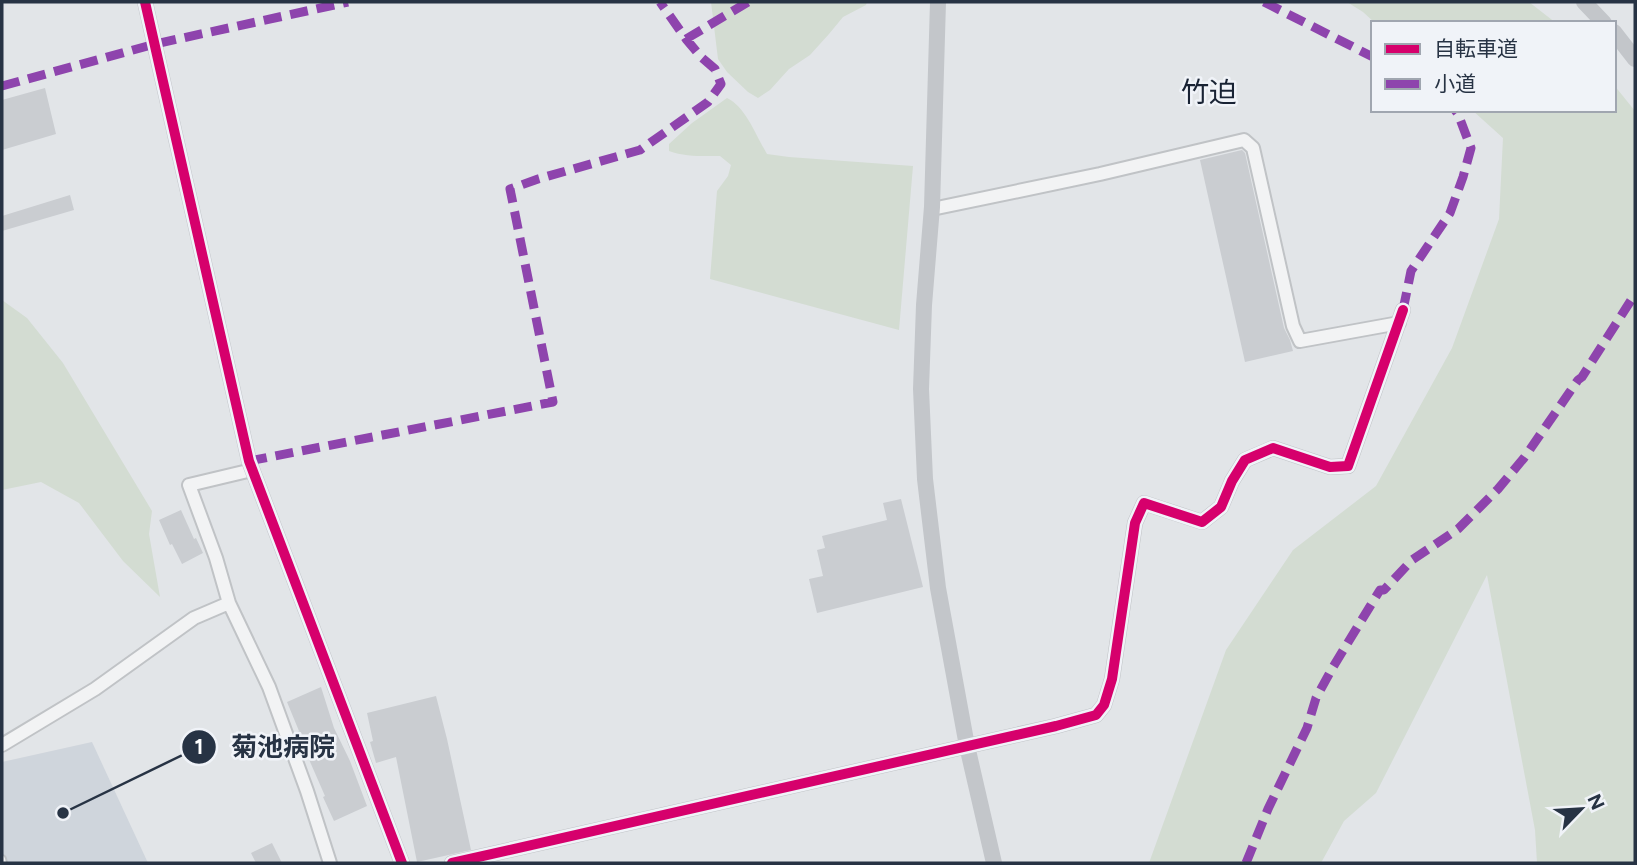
<svg xmlns="http://www.w3.org/2000/svg" width="1637" height="865" viewBox="0 0 1637 865" font-family="Figtree,'Noto Sans JP',sans-serif">
<style>
.built{fill:#cfd5dc}
.green{fill:#d3dcd2}
.building{fill:#cacdd1}
.lines{fill:none;stroke-linecap:round;stroke-linejoin:round}
.lane-casing{stroke:#c0c3c6;stroke-width:10}
.street-casing{stroke:#c0c3c6;stroke-width:16}
.lane{stroke:#f2f3f4;stroke-width:6}
.street{stroke:#f2f3f4;stroke-width:12}
.secondary{stroke:#c3c6ca;stroke-width:16}
.quiet{stroke:#8e44ad;stroke-width:9;stroke-dasharray:18 9;stroke-linecap:butt}
.cycleway-casing{stroke:#f0f3f8;stroke-width:15}
.cycleway{stroke:#d6006c;stroke-width:10}
.labels{text-anchor:middle;stroke-width:5;stroke-linejoin:round;paint-order:stroke}
.quarter-label{font-size:28px;fill:#192334;stroke:#f0f3f8}
.leader{fill:none;stroke:#273344;stroke-width:2.5}
.callout-dot{fill:#273344;stroke:#f0f3f8;stroke-width:2.5}
.mark-label{font-size:21px;text-anchor:middle;font-weight:bold;fill:#fff}
.callout-label{font-size:26px;text-anchor:middle;font-weight:bold;fill:#273344;stroke:#f0f3f8;stroke-width:5;stroke-linejoin:round;paint-order:stroke}
</style>
<rect width="100%" height="100%" fill="#e2e5e8"/>
<path class="built" d="M92,742L148,863H2V762Z"/>
<path class="green" d="M711,2H867L866,5L843,17L829,34L810,55L789,69L770,90L758,98L748,92L727,72L718,59Z
M1347,2H1529L1556,23H1375L1363,12Z
M1614,85L1635,111V863H1537L1535,830L1487,575L1376,793L1344,821L1321,863H1149L1226,650L1293,550L1376,486L1452,348L1499,219L1503,138L1472,110H1614Z
M727,98C746,107 756,136 767,154L789,157L913,166L899,330L710,279L717,191L728,176L731,165L720,156C703,156 685,157 669,151V144L692,123Z
M2,300L27,318L63,363L152,511L149,534L160,597L123,561L79,503L41,482L2,490Z"/>
<path class="building" d="M45,88L56,134L2,150V100Z
M1242,150L1245,153L1284,328L1290,340L1293,351L1245,362L1200,160Z
M70,195L74,210L2,231V216Z
M901,499L923,587L817,613L809,579L823,576L817,550L825,548L822,536L887,520L883,503Z
M181,510L194,539L196,538L203,553L182,564L172,544L170,545L159,520Z
M321,687L334,728L350,761L367,806L334,821L323,797L325,796L297,732L299,731L287,702Z
M436,696L447,739L471,850L417,862L396,757L376,763L370,742L373,741L367,713Z
M272,843L282,863H256L251,853Z"/>
<g class="lines">
<g class="lane-casing">
<path id="lane" d="M2,859L3,863"/>
</g>
<g class="street-casing">
<path id="street" d="M932,209L1100,174L1244,140L1253,148L1293,326L1300,341L1399,323
M229,603L216,558L189,485L252,470
M2,745L95,689L194,618L229,603L269,687L307,791L330,863
M452,863L1056,726L1096,715L1104,705L1112,679L1135,523L1144,503L1202,522L1221,507L1232,481L1245,460L1273,448L1330,467L1348,466L1403,310"/>
</g>
<use href="#lane" class="lane"/>
<use href="#street" class="street"/>
<path class="secondary" d="M145,2L249,461L402,863
M938,2L932,207L924,305L921,389L925,479L938,588L967,746L994,863
M1584,2L1604,23
M1614,32L1635,59"/>
<path class="quiet" d="M1264,2L1373,57
M686,39L748,2
M2,86L155,44L348,2
M1403,310L1411,271L1450,213L1463,177L1471,148L1458,114L1455,110
M249,461L553,402L510,189L538,179L640,150L708,102L721,84L715,69L701,57L686,39L660,2
M1246,863L1268,809L1307,728L1316,698L1333,667L1380,590H1384L1412,560L1458,529L1498,489L1524,458L1578,380L1582,377L1635,294"/>
<g class="cycleway-casing">
<path id="cycleway" d="M145,2L249,461L402,863
M452,863L1056,726L1096,715L1104,705L1112,679L1135,523L1144,503L1202,522L1221,507L1232,481L1245,460L1273,448L1330,467L1348,466L1403,310"/>
</g>
<use href="#cycleway" class="cycleway"/>
</g>
<g class="labels">
<g class="quarter-label">
<text x="1209" y="102">竹迫</text>
</g>
</g>
<path class="leader" d="M63 813L199 747"/>
<g class="callout-dot">
<circle cx="63" cy="813" r="7"/>
<circle cx="199" cy="747" r="18"/>
</g>
<g class="mark-label">
<text x="199" y="754">1</text>
</g>
<g class="callout-label">
<text x="283" y="756">菊池病院</text>
</g>
<rect width="1637" height="865" fill="none" stroke="#273344" stroke-width="7"/>
<rect x="1371" y="21" width="245" height="91" fill="#f0f3f8" stroke="#a0a6b0" stroke-width="2"/>
<rect x="1385" y="44" width="35" height="10" fill="#d6006c" stroke="#a0a6b0" stroke-width="2"/>
<text x="1434" y="56" font-size="21" fill="#273344">自転車道</text>
<rect x="1385" y="79" width="35" height="10" fill="#8e44ad" stroke="#a0a6b0" stroke-width="2"/>
<text x="1434" y="91" font-size="21" fill="#273344">小道</text>
<g transform="translate(1581 809) rotate(65)" stroke="#f0f3f8" stroke-width="5" paint-order="stroke">
<path d="M0-5L12 26L0 18L-12 26Z" fill="#273344"/>
<text y="-10" font-size="19" font-weight="bold" text-anchor="middle" fill="#273344">N</text>
</g>
</svg>
